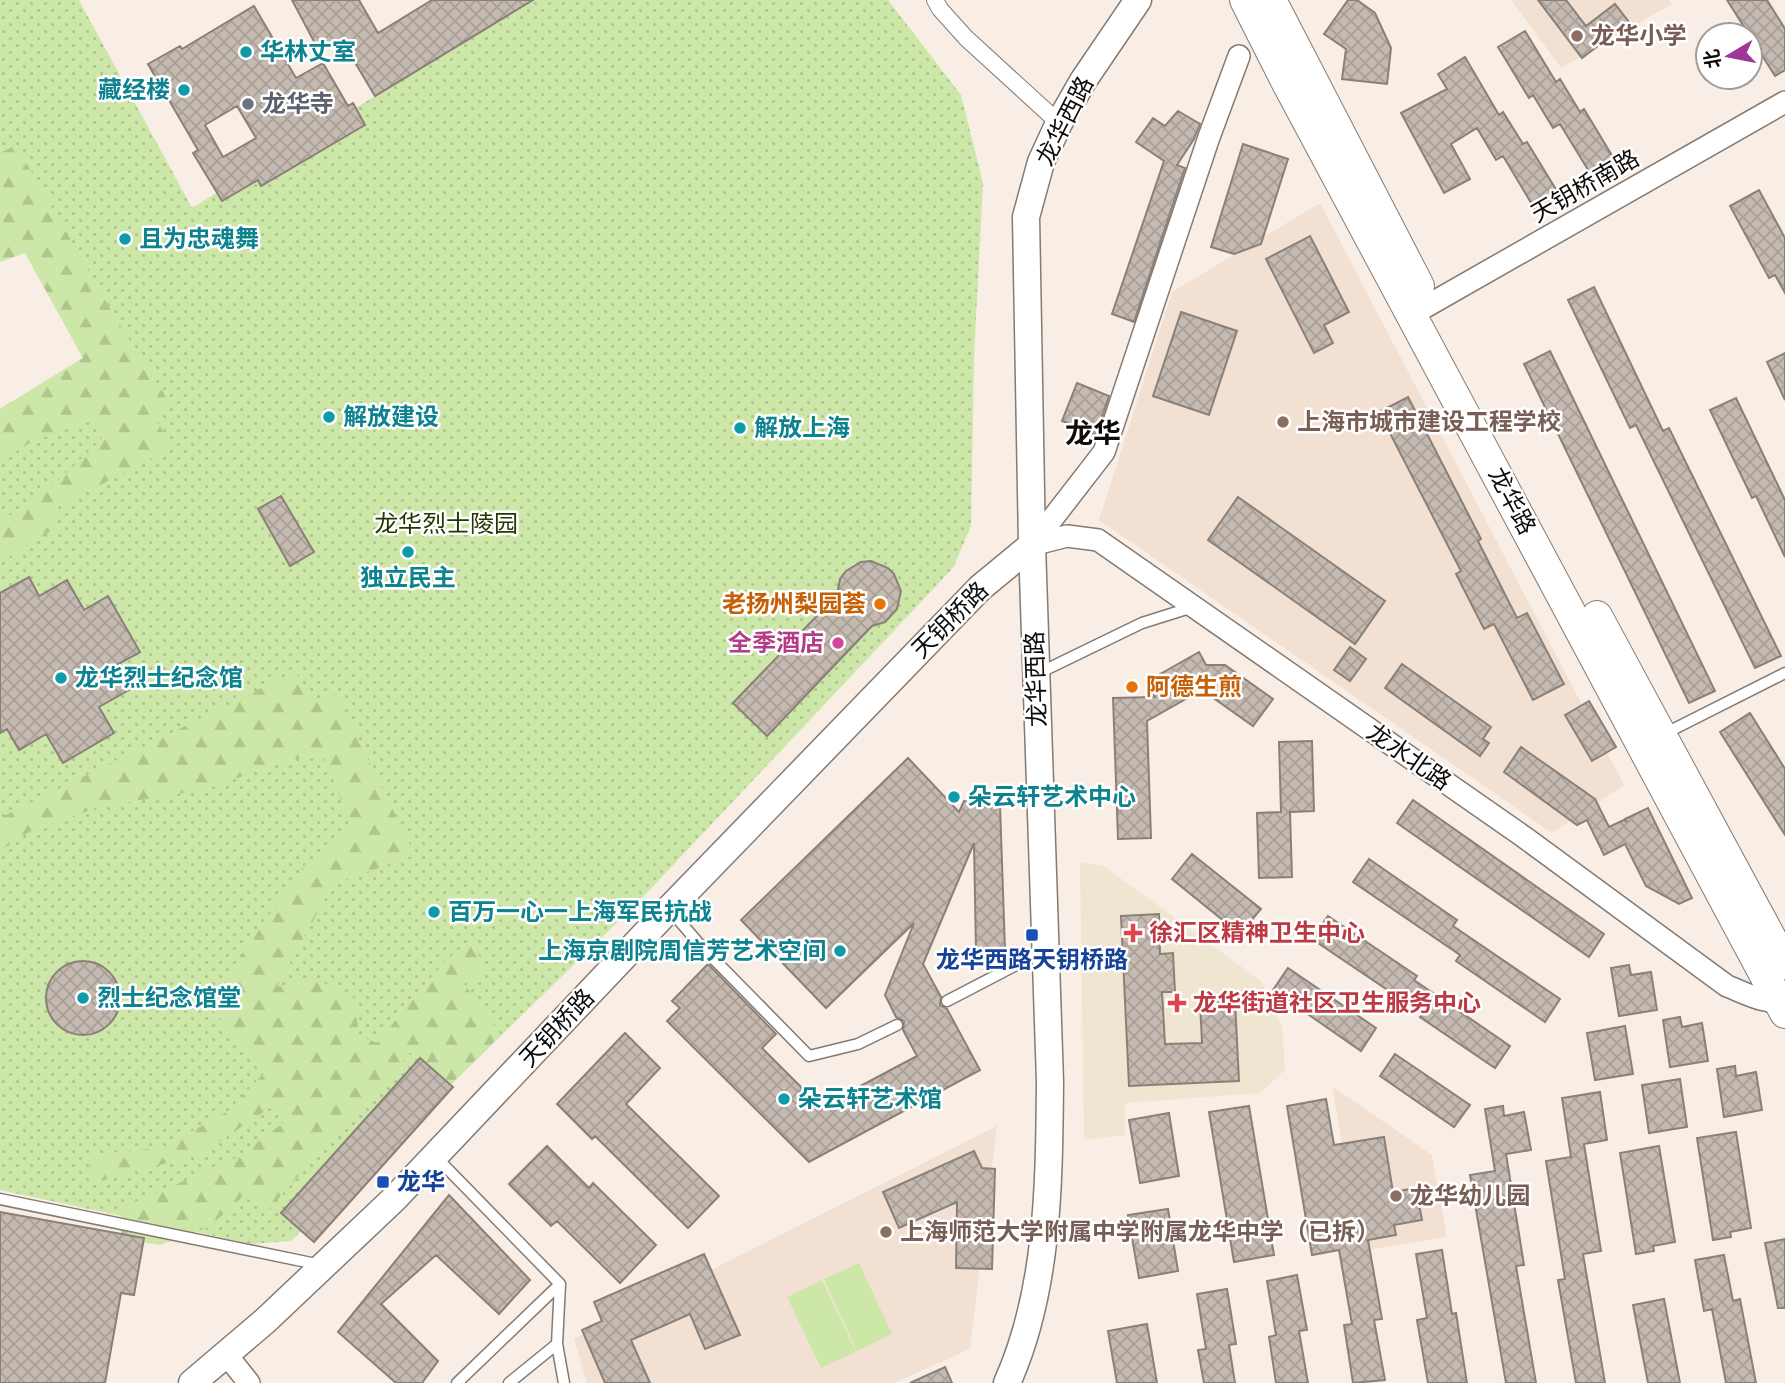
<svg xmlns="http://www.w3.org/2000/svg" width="1785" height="1383" viewBox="0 0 1785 1383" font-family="'Fira Sans Condensed','Noto Sans SC',sans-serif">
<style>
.built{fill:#f2e1d3}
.medical{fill:#eee6d0}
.green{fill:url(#green-dots)}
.forest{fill:url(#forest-firs)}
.pitch{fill:#cce7a7}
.building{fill:url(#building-cross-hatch);stroke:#8a8078;stroke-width:2;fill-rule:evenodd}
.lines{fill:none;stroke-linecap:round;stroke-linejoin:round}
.service-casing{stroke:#847a72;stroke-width:13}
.pedestrian-casing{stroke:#847a72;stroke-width:18}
.minor-casing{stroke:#847a72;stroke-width:24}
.tertiary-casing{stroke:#847a72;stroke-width:29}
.secondary-casing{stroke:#847a72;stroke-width:32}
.service{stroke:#fff;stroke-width:10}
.pedestrian{stroke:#fff;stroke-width:16}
.minor{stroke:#fff;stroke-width:21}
.tertiary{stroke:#fff;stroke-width:26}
.secondary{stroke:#fff;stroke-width:30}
.education-dot{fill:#8d6e63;stroke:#fff;stroke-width:2.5}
.culture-dot{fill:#0f9aa8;stroke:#fff;stroke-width:2.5}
.worship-dot{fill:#6b7280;stroke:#fff;stroke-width:2.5}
.food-dot{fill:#e8710a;stroke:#fff;stroke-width:2.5}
.hotel-dot{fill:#d1479c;stroke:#fff;stroke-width:2.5}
.health-dot{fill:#e0444e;stroke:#fff;stroke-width:2.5}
.transit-dot{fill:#1a4fb4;stroke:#fff;stroke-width:2.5}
.labels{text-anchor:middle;stroke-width:5;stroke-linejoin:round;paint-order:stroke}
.education-label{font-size:24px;font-weight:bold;fill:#785e54;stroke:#fff;text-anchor:start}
.culture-label{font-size:24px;font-weight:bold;fill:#0d838f;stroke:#fff;text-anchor:start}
.worship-label{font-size:24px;font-weight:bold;fill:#5b616d;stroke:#fff;text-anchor:start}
.street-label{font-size:24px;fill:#0e0b08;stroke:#fff}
.park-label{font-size:24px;fill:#263601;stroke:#fff}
.food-label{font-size:24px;font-weight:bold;fill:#c56008;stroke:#fff;text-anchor:end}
.hotel-label{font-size:24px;font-weight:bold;fill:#b23c85;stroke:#fff;text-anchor:end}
.health-label{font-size:24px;font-weight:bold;fill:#be3a42;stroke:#fff;text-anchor:start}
.transit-label{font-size:24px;font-weight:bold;fill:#164399;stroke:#fff}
.quarter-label{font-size:28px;font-weight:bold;fill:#0e0b08;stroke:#fff}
</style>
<defs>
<pattern id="green-dots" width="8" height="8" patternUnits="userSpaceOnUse" patternTransform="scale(1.75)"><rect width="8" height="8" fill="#cce7a7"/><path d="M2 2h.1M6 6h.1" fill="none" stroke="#aec58e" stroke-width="1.8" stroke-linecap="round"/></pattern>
<pattern id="forest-firs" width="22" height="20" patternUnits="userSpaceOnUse" patternTransform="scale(1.75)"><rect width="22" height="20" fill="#cce7a7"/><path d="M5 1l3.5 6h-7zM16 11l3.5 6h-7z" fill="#aec58e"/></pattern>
<pattern id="building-cross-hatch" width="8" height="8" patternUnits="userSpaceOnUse" patternTransform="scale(1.75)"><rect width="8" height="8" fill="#c5bab1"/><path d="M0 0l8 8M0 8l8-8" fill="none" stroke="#a89f97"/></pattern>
</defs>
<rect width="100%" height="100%" fill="#f9eee5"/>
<path class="built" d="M1511,0H1669L1672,4L1561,68Z
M1320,203L1624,785L1552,833L1099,520L1172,292Z
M1332,1086L1432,1155L1447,1237L1361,1251Z
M997,1126L970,1349L894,1383H587L574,1339Z"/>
<path class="medical" d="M1080,862L1104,866L1261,981L1282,1026L1285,1070L1260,1093L1125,1103V1135L1084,1140Z"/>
<path class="green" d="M0,0H79L192,208L532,0H888L961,95L983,183L974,357L971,526L953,568L644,896L291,1241L252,1244L0,1190V409L83,358L0,206Z"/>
<path class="forest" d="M16,145L118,322L168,400L156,420L173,447L56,508L57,527L0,563V521L37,500L102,439L90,418L28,444L0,461V409L83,358L25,253L0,262V153Z
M296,671L310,703L336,694L415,855L333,884L277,987L314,978L356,999L358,1035L377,1043L444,962L470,941L487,969L464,984L501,1035L445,1090L412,1051L267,1211L243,1196L209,1227L160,1245L121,1239V1208L233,1160L290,1118L269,1108L203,1153L90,1184L91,1155L164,1147L228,1111L267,1070L207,1004L306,863L353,831L324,756L292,759L203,790L99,807L29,832L0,851V818Z"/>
<path class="pitch" d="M859,1263L892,1334L857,1351L824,1279Z
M822,1280L856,1352L821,1368L787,1297Z"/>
<path class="building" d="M292,0H359L378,33L432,0H533L375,96L341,39L319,51Z
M1348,0H1357L1375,13L1391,48L1387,84L1342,79L1346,49L1324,34Z
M1538,0H1566L1586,26L1615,4L1629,22L1582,58Z
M1727,0H1767L1785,29V70L1775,76Z
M254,6L296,78L323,63L348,106L353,103L365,125L261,186L258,180L222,201L193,153L198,150L148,64L180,46L182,49ZM237,106L256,138L223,157L205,125Z
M1525,31L1556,82L1560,79L1580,112L1584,109L1617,164L1593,178L1560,124L1553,128L1533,95L1529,98L1498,47Z
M1465,57L1499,115L1503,112L1523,144L1527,142L1560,196L1536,211L1503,156L1496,160L1477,128L1451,144L1470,179L1444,193L1401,113L1447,89L1438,74Z
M1178,111L1200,124L1194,139L1177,165L1185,168L1134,322L1112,314L1164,161L1136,142L1153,118L1165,126Z
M1243,144L1288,159L1261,244L1234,254L1211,247Z
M1759,190L1785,238V293L1775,275L1769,278L1730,206Z
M1310,236L1349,312L1324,325L1333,343L1314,353L1266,259Z
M1594,287L1663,431L1669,428L1781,656L1755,668L1636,425L1630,428L1568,300Z
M1181,312L1237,331L1209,415L1153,396Z
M1550,351L1715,691L1689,703L1524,364Z
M1785,353V400L1767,362Z
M1077,383L1109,396L1096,435L1062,421Z
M1408,397L1481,539L1478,541L1517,618L1527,613L1564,684L1533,700L1494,624L1484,629L1456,574L1461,571L1379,412Z
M1736,398L1785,500V557L1756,496L1752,498L1710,410Z
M281,496L314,552L290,566L258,509Z
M1238,497L1385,601L1355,644L1208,540Z
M871,561L888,568L894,574L901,591L897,609L885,622L872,626L767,736L733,703L837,595L840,579L846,571L861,562Z
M29,577L39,596L67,580L84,610L108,596L140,652L115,666L129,690L99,707L114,733L63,763L46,734L19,750L7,729L0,733V593Z
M1350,647L1366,659L1350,681L1334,670Z
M1199,652L1206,665H1225L1273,699L1253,726L1202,690L1147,721L1151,838L1118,839L1113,698L1155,697L1146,682Z
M1402,664L1491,727L1483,739L1489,743L1480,756L1385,688Z
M1589,701L1616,747L1592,761L1565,715Z
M1750,713L1785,769V835L1720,732Z
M1312,741L1314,811L1290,812L1292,877L1259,878L1257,813L1281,812L1279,742Z
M1521,747L1595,799L1609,827L1624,820L1627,822L1625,819L1648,808L1692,898L1679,904L1646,886L1625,844L1604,855L1587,820L1577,825L1504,772Z
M908,758L959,812L964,801L1000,805L1005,950L976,952L974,843L923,964L941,997L940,1005L947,1009L980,1070L809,1162L667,1021L680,1008L672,1001L708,964L776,1034L762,1048L821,1107L917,1056L903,1030L904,1021L896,1017L885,995L914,923L826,1008L741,920Z
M1413,800L1604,934L1589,957L1397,823Z
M1192,854L1261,909L1240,934L1172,879Z
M1369,859L1457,920L1453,926L1560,999L1545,1022L1456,961L1460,955L1353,882Z
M1159,914L1160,954L1173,953L1175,992H1162L1165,1044L1202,1043L1200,1002L1235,1001L1239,1081L1129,1086L1121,916Z
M1328,916L1417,976L1414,980L1510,1046L1495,1068L1420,1017L1423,1014L1312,939Z
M46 998a37 37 0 1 1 74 0a37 37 0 1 1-74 0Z
M1629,965L1631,975L1651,972L1657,1010L1619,1016L1611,968Z
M1288,968L1376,1028L1361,1051L1273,990Z
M1680,1017L1682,1027L1702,1023L1708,1061L1670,1067L1663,1020Z
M1625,1026L1633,1074L1595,1080L1587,1033Z
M625,1033L660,1068L626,1104L719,1196L688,1228L595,1136L592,1139L557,1104Z
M1395,1054L1470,1105L1454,1127L1380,1076Z
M420,1058L453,1087L314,1242L281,1213Z
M1735,1066L1736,1076L1756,1072L1762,1110L1724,1117L1717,1069Z
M1680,1079L1687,1127L1649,1133L1642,1085Z
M1600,1092L1607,1140L1584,1144L1601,1251L1583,1254L1605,1383H1576L1558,1280L1565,1279L1546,1161L1571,1157L1562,1098Z
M1326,1099L1334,1145L1384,1137L1393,1192L1416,1188L1422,1220L1394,1225L1396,1235L1368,1240L1382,1319L1374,1320L1385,1380L1353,1383L1344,1325L1352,1324L1339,1250L1312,1255L1287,1106Z
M1249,1106L1274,1255L1234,1262L1209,1112Z
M1503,1106L1504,1116L1524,1112L1531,1150L1506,1154L1524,1265L1516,1266L1536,1383H1506L1470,1175L1495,1171L1485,1109Z
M1169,1113L1179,1176L1140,1183L1129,1120Z
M1736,1132L1751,1228L1730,1232L1731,1237L1713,1240L1697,1138Z
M547,1146L589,1188L593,1183L656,1245L620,1283L557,1221L551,1226L509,1184Z
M1659,1146L1675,1242L1653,1246L1654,1251L1636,1254L1620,1153Z
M974,1151L982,1168L995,1169L992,1269L956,1268L957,1202L899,1228L883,1192Z
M449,1195L530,1280L499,1314L436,1255L381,1304L438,1361L422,1383H396L338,1332Z
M1168,1209L1178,1271L1139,1278L1128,1215Z
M0,1212L144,1238L134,1295L121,1293L105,1383H0Z
M1785,1239V1308H1778L1765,1243Z
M1442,1250L1452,1314L1456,1313L1467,1383H1428L1417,1320L1427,1318L1416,1254Z
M704,1254L740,1335L705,1349L690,1314L631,1340L650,1383H605L582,1330L602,1321L594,1302Z
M1724,1255L1733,1301L1740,1299L1756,1383H1726L1712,1309L1704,1311L1695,1260Z
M1297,1275L1307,1330L1299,1331L1308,1383H1276L1269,1337L1276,1335L1267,1281Z
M1227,1289L1236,1344L1229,1345L1235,1383H1204L1198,1350L1206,1349L1197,1294Z
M1664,1299L1680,1383H1648L1633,1305Z
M1147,1324L1157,1383H1117L1108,1331Z
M945,1367L952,1383H910Z"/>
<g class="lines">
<g class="service-casing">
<path id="service" d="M1039,673L1142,623L1193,607
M1664,734L1785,673
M670,910L701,946L809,1056L858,1044L897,1025
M947,1001L1043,951
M435,1156L560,1284L557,1344L564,1383
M0,1199L321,1265
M457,1383L560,1284
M509,1383L557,1344"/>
</g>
<g class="pedestrian-casing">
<path id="pedestrian" d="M935,0L940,9L966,38L1059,123"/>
</g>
<g class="minor-casing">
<path id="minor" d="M1411,315L1785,102
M1032,545L1067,536L1098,540L1524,837L1727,986C1743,992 1768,1006 1785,1000
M1032,545L1104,452L1209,137L1239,56
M226,1354L249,1383"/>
</g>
<g class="tertiary-casing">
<path id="tertiary" d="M192,1383L265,1321L394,1199L669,909L980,588L1032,545
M1007,1383C1049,1290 1049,1182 1050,1082L1032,545L1026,217L1041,162L1059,123L1083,81L1138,0"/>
</g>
<g class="secondary-casing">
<path id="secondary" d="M1245,0L1287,83L1785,1013
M1271,0L1419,286
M1597,616L1785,964"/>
</g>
<use href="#service" class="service"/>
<use href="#pedestrian" class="pedestrian"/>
<use href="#minor" class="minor"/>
<use href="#tertiary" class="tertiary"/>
<use href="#secondary" class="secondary"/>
</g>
<g class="education-dot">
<circle cx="1577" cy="36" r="7"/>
<circle cx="1283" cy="422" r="7"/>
<circle cx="1396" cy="1196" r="7"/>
<circle cx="886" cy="1232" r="7"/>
</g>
<g class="culture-dot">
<circle cx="246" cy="52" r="7"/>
<circle cx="184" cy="90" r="7"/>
<circle cx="125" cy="239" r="7"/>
<circle cx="329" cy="417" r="7"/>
<circle cx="740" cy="428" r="7"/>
<circle cx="408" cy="552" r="7"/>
<circle cx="61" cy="678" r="7"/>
<circle cx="954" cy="797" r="7"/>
<circle cx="434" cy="912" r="7"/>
<circle cx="840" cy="951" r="7"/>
<circle cx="83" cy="998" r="7"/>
<circle cx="784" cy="1099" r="7"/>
</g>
<circle class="worship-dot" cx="248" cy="104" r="7"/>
<g class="food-dot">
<circle cx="880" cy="604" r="7"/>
<circle cx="1132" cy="687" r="7"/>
</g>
<circle class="hotel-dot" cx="838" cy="643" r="7"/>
<g class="health-dot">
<path d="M1129.5 922.5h7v7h7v7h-7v7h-7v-7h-7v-7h7z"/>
<path d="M1173.5 992.5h7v7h7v7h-7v7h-7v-7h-7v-7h7z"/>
</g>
<g class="transit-dot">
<rect x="1025" y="928" width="14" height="14" rx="3.5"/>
<rect x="376" y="1175" width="14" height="14" rx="3.5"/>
</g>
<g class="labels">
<g class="education-label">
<text x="1591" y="44">龙华小学</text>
<text x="1297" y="430">上海市城市建设工程学校</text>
<text x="1410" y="1204">龙华幼儿园</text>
<text x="900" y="1240">上海师范大学附属中学附属龙华中学（已拆）</text>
</g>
<g class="culture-label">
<text x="260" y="60">华林丈室</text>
<text x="170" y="98" text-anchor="end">藏经楼</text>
<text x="139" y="247">且为忠魂舞</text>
<text x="343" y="425">解放建设</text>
<text x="754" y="436">解放上海</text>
<text x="408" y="586" text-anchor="middle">独立民主</text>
<text x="75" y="686">龙华烈士纪念馆</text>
<text x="968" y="805">朵云轩艺术中心</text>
<text x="448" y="920">百万一心一上海军民抗战</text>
<text x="826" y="959" text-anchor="end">上海京剧院周信芳艺术空间</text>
<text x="97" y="1006">烈士纪念馆堂</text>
<text x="798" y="1107">朵云轩艺术馆</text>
</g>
<g class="worship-label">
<text x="262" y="112">龙华寺</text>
</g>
<g class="street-label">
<text transform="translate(1065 121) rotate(-63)" y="8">龙华西路</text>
<text transform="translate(1585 186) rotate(-30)" y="8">天钥桥南路</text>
<text transform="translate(1512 501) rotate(62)" y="8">龙华路</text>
<text transform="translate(950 620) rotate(-45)" y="8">天钥桥路</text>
<text transform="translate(1036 679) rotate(-92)" y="8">龙华西路</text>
<text transform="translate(1409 757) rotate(35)" y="8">龙水北路</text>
<text transform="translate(557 1028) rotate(-47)" y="8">天钥桥路</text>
</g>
<g class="park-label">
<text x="446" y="532">龙华烈士陵园</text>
</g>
<g class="food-label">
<text x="866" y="612">老扬州梨园荟</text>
<text x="1146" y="695" text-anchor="start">阿德生煎</text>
</g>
<g class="hotel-label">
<text x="824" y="651">全季酒店</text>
</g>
<g class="health-label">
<text x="1149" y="941">徐汇区精神卫生中心</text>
<text x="1193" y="1011">龙华街道社区卫生服务中心</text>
</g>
<g class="transit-label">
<text x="1032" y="968">龙华西路天钥桥路</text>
<text x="397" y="1190" text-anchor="start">龙华</text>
</g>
<g class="quarter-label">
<text x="1093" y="443">龙华</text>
</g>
</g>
<g transform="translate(1729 56) rotate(260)"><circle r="33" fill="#ffffff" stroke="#9f9d9c" stroke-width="2"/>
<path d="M0-5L12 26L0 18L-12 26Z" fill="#a03698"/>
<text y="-10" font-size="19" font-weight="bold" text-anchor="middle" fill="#0e0b08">北</text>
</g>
</svg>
